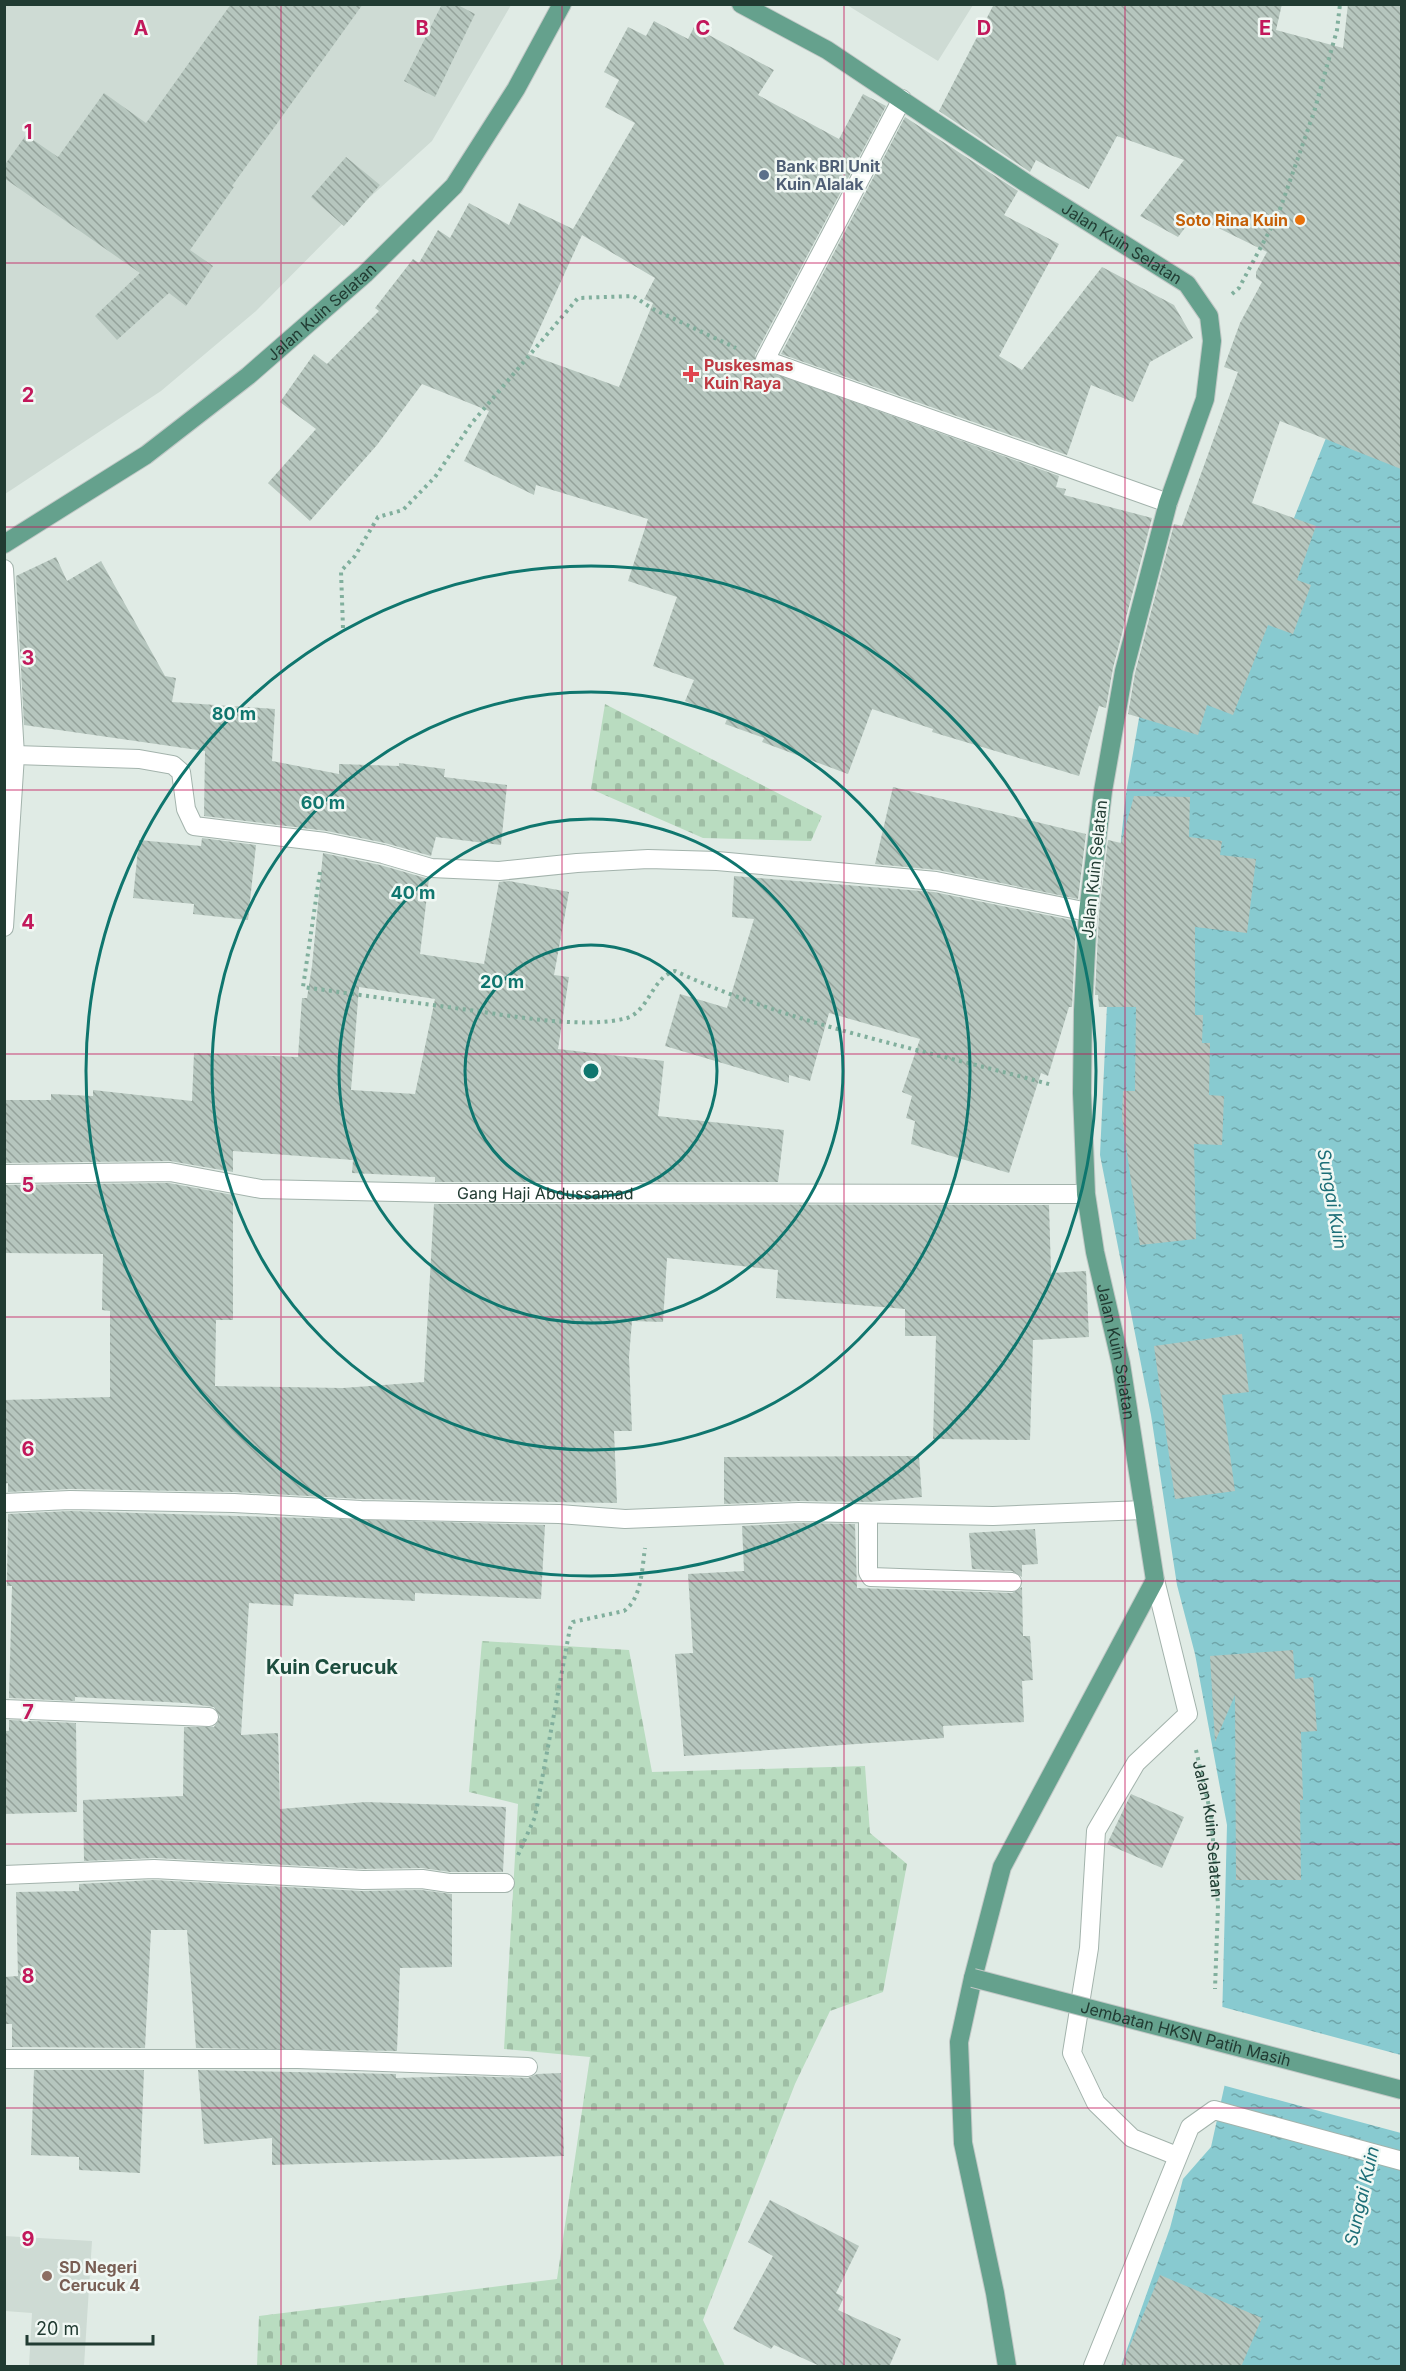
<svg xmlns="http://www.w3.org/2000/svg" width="1406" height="2371" viewBox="0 0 1406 2371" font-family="Inter,sans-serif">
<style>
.built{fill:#cedbd4}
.cemetery{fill:url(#cemetery-stones)}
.water{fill:url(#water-ripples)}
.pier{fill:#e0ebe5}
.building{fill:url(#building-back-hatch);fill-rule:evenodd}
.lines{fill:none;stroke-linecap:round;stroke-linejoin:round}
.minor-casing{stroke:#a3b3ac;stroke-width:20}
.major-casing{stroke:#c1c8c6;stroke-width:20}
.path{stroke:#81af9d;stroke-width:4;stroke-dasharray:3 4.5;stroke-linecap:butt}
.minor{stroke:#fff;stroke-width:18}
.major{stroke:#65a18d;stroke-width:18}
.major-bridge-casing{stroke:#c1c8c6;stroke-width:20;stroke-linecap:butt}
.major-bridge{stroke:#65a18d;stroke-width:18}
.grid{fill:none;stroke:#c2185b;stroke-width:1.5;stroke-opacity:0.55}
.ring{fill:none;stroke:#0f766e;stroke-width:3}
.service-dot{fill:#5c6f8a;stroke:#f1f8f4;stroke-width:2}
.food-dot{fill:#e8710a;stroke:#f1f8f4;stroke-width:2}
.health-dot{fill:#e0444e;stroke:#f1f8f4;stroke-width:2}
.education-dot{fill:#8d6e63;stroke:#f1f8f4;stroke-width:2}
.labels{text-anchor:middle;stroke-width:5;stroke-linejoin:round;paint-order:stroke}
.service-label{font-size:16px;font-weight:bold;fill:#4e5e75;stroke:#f1f8f4;text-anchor:start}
.food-label{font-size:16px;font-weight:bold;fill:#c56008;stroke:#f1f8f4;text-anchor:end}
.street-label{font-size:16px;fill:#213b32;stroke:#f1f8f4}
.health-label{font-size:16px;font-weight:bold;fill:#be3a42;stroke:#f1f8f4;text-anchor:start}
.education-label{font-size:16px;font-weight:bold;fill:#785e54;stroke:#f1f8f4;text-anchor:start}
.water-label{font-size:18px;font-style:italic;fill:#1c6e77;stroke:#f1f8f4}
.quarter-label{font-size:20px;font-weight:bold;fill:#1d4d3e;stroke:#f1f8f4}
.grid-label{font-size:20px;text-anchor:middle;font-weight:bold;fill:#c2185b;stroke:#f1f8f4;stroke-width:5;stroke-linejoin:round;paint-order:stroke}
.centre{fill:#0f766e;stroke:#f1f8f4;stroke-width:3}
.ring-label{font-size:18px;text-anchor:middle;font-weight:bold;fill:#0f766e;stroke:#f1f8f4;stroke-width:5;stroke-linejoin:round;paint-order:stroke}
</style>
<defs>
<pattern id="cemetery-stones" width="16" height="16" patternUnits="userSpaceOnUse" patternTransform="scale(1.5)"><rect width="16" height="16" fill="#b9dcc0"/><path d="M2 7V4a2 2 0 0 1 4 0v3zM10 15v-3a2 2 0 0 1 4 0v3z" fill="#9fbea5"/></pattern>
<pattern id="water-ripples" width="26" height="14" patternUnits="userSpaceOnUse" patternTransform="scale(1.5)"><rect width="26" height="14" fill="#88cad0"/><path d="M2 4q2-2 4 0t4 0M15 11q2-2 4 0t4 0" fill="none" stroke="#6fa5a9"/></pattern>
<pattern id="building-back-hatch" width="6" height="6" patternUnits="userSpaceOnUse" patternTransform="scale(1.5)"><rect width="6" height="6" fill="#b6c6be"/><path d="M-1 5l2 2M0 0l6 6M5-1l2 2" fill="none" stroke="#94a29b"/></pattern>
</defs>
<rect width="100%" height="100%" fill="#e0ebe5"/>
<path class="built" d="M5,5H511L432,141L357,209L256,311L161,391L5,494Z
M847,5H973L938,61Z
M4,2236L92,2241L84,2366H29L32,2313L5,2311Z"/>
<path class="cemetery" d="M605,704L822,816L811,841L703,838L591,789Z
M482,1641L629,1650L652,1772L865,1766L870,1833L907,1864L883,1992L830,2011L795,2084L703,2320L725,2366H257L259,2316L557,2279L590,2057L504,2049L518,1804L469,1792Z"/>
<path class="water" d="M1401,68V2366H1121L1170,2228L1183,2179L1211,2147L1226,2079L1222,2021L1227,1825L1195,1654L1177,1585L1151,1415L1100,1155L1110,941L1126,794L1156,619L1292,523L1326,438L1243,402Z"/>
<path class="pier" d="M1219,2006L1401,2055V2133L1222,2085L1223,2079L1217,2061Z"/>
<path class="building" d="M231,4H363L232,186L234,187L190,250L213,266L186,306L169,293L117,340L95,316L140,273L4,178V166L26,135L58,157L104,93L146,123Z
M442,4H456L475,14L435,97L404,81Z
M994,4H1282L1276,30L1343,48L1348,4H1401V469L1280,421L1252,503L1316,526L1297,580L1311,585L1293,634L1268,625L1233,715L1207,705L1198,735L1128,714L1135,673L1174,524L1182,526L1238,372L1224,367L1240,323L1262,282L1256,278V272L1267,252L1194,216L1178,237L1140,216L1184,160L1117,136L1089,189L1036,160L1030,172L939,111Z
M654,21L688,39L694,27L774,70L758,95L839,139L863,94L886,106L755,355L757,367L1059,476L1056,487L1066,489L1064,495L1152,518L1113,668L1106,708L1099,706L1079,776L932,732L933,729L872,709L848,774L762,742L764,738L725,724L727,719L685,701L694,680L653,666L677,597L628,581L648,519L536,485L534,495L464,461L489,411L422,384L377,445L310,521L268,483L316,429L280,402L314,354L327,364L379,311L375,308L413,259L419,263L438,230L450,238L469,203L509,225L519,203L573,229L635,123L605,107L619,80L604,72L628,27L646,36ZM582,235L655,278L644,299L653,303L619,387L528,354Z
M905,117L1018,191L1004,215L1059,244L999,356L1022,370L1102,267L1174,305L1193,338L1150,362L1133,402L1091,385L1067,455L781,354Z
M346,157L380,185L344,226L311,197Z
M56,557L67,581L101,561L165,676L176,678L172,702L275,709L272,761L339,774V764L399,766V763L445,769L444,777L507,785L501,845L436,837L431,856L385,843L327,831L204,816L205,751L24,725L16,576Z
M893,787L1086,834L1078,899L938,870L875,864Z
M1134,796L1190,797L1189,837L1222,841L1220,855L1256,859L1247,933L1195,927V1015H1203L1202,1043H1210L1209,1095L1224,1096L1222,1145L1194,1144L1196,1239L1140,1245L1122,1117L1123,1091H1135L1136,1007H1099L1098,995H1095L1099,913L1108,840L1121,843Z
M202,838L256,845L248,920L193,914L194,904L133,898L139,840L201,846Z
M323,853L380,865L429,879L420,954L484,964L499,882L509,881L569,892L554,975L569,977L558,1049L664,1061L658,1116L784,1130L778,1182H435V1177L352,1173L353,1160L233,1151V1172L170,1161L4,1163V1100H51V1094L93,1096V1090L192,1101L194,1053L298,1057L302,998H307L312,966ZM359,987L435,999L415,1094L351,1090Z
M734,876L934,892L1076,921L1072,1007H1069L1048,1076L1041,1073L1009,1173L911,1144L915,1121L906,1118L912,1096L902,1092L920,1039L829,1013L810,1081L789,1075V1083L665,1046L680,994L727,1008L754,919L732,917Z
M169,1183L233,1195V1320H216L215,1386L343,1388L424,1382L434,1204L1049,1205L1051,1273L1086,1271L1089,1337L1033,1340L1030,1440L933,1439L936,1336H905V1309L776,1298L778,1270L667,1258L663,1322L632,1321L629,1357L632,1431H614L617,1503L361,1499L234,1492L70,1489L8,1492V1483L4,1484V1400L110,1397V1311L102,1310L103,1254L4,1253V1185Z
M1242,1334L1249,1392L1222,1395L1235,1491L1175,1499L1154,1346Z
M919,1456L922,1497L869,1502L799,1501L724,1504V1457Z
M70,1511L545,1525L541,1599L415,1593V1601L294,1594L293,1606L249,1603L241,1735L278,1733L280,1809L366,1802L506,1807L503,1872H450L422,1868L363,1869L155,1858L84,1861L83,1800L183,1796L184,1727H214L220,1717L214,1707L185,1703L75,1697V1701L9,1698L12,1586H7L8,1514Z
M799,1523L855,1524L857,1588L1012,1593L1022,1587L1023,1636H1030L1033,1680L1022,1681L1024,1722L943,1726L944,1738L684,1756L675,1654L693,1653L688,1574L744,1571L742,1526Z
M1035,1529L1038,1564L1022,1565V1577L1012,1571L972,1569L969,1533Z
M1293,1650L1295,1679L1313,1677L1317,1731L1301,1732L1303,1800H1300L1301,1880H1236L1235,1695L1215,1742L1210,1656Z
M9,1720L76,1723L77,1812L4,1814V1731H9Z
M1131,1794L1184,1817L1162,1868L1107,1844Z
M154,1880L362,1891L421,1890L452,1894V1967L400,1968L397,2051L196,2048L187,1930H151L145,2048L12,2047V2024H4V1977L18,1976L16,1892L79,1891V1884Z
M34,2070H144L140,2173L79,2170V2157L31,2155Z
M198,2070L396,2074V2078L465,2076L528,2078L537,2074L561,2073L564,2156L272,2165V2138L204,2144Z
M770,2200L859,2246L836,2293L844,2297L838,2310L901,2339L889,2367H822L774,2345L771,2349L733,2329L773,2256L748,2242Z
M1160,2275L1262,2318L1241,2367H1121Z"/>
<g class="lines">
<g class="minor-casing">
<g id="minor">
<path d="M902,99L765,360L1168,503"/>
<path d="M4,569L15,755L4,927"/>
<path d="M15,755L139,759L173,765L181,772L186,809L194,826L325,842L383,854L431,868L499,871L577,863L648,859L717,861L936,881L1088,912"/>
<path id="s2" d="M4,1174L170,1172L261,1189L441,1193L1086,1194"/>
<path d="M4,1503L70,1500L234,1503L361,1510L559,1514L625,1519L799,1512L993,1516L1144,1510"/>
<path d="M868,1514V1572L871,1577L1012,1582"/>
<path d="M1155,1580L1188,1714L1136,1763L1096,1831L1089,1948L1072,2053L1096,2103L1132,2138L1177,2156"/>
<path d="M4,1709L209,1717"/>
<path d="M4,1875L154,1869L363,1880L422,1879L449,1883H505"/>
<path d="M4,2059H298L528,2067"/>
<path d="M1093,2366L1190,2127L1214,2110L1402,2161"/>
</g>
</g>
<g class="major-casing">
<g id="major">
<path id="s3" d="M741,4L827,50L1026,183L1187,284L1209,316L1212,341L1205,399L1168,503L1124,671L1103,791L1088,912L1083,1010L1082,1093L1086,1194L1095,1252L1121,1364L1155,1580L1002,1867L973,1978L959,2042L963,2143L995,2293L1007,2366"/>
<path id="s4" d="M4,544L146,455L248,376L365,274L454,186L516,89L562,4"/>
</g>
</g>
<g class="path">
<path d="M1232,294L1239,288L1278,215L1314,112L1337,30L1340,4"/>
<path d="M343,628L341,571L355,556L378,517L403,510L435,477L471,424L578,298L633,296L653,309L736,348"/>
<path d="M320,872L303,987C360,995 418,1003 476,1011C518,1017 586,1029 627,1018C649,1011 652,977 675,971C794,1026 926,1050 1052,1085"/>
<path id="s1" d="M1196,1750L1211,1815L1218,1905L1215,1989"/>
<path d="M518,1855L535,1817L570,1628L573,1622L624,1611C642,1598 642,1568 645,1548"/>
</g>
<use href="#minor" class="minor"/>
<use href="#major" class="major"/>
<g class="major-bridge-casing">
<g id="major-bridge">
<path id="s5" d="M973,1978L1402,2090"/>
</g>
</g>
<use href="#major-bridge" class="major-bridge"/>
</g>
<path class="grid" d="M281,4V2366M562,4V2366M844,4V2366M1125,4V2366M4,263H1402M4,527H1402M4,790H1402M4,1054H1402M4,1317H1402M4,1581H1402M4,1844H1402M4,2108H1402"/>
<g class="ring">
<circle cx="591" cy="1071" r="126"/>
<circle cx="591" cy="1071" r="252"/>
<circle cx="591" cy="1071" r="379"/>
<circle cx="591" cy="1071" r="505"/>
</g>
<circle class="service-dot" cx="764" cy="175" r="6"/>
<circle class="food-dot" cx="1300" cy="220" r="6"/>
<path class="health-dot" d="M688 365h6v6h6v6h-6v6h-6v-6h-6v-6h6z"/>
<circle class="education-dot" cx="47" cy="2276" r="6"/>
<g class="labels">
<g class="service-label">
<text x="776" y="172">Bank BRI Unit<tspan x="776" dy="18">Kuin Alalak</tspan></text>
</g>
<g class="food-label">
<text x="1288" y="226">Soto Rina Kuin</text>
</g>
<g class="street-label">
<text dy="6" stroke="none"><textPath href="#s3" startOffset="450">Jalan Kuin Selatan</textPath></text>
<text dy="6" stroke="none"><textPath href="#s4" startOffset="394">Jalan Kuin Selatan</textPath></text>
<text transform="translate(1094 869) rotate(-84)" y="6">Jalan Kuin Selatan</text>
<text dy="6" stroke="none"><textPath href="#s2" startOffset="543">Gang Haji Abdussamad</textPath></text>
<text dy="6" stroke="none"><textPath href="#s3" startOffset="1620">Jalan Kuin Selatan</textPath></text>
<text dy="6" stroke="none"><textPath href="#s1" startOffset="80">Jalan Kuin Selatan</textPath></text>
<text dy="6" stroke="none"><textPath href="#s5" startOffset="220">Jembatan HKSN Patih Masih</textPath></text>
</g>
<g class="health-label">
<text x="704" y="371">Puskesmas<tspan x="704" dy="18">Kuin Raya</tspan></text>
</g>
<g class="education-label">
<text x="59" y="2273">SD Negeri<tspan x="59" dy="18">Cerucuk 4</tspan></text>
</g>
<g class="water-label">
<text transform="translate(1332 1199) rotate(80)" y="6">Sungai Kuin</text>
<text transform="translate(1362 2196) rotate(-77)" y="6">Sungai Kuin</text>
</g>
<g class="quarter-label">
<text x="332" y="1674">Kuin Cerucuk</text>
</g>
</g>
<g class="grid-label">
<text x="141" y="35">A</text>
<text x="422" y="35">B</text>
<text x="703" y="35">C</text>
<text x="984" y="35">D</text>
<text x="1265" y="35">E</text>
<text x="28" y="139">1</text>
<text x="28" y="402">2</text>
<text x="28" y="665">3</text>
<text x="28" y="929">4</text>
<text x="28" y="1192">5</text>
<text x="28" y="1456">6</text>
<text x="28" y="1719">7</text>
<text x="28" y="1983">8</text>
<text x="28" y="2246">9</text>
</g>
<circle cx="591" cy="1071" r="9" class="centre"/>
<g class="ring-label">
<text x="234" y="720">80 m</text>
<text x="323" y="809">60 m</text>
<text x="413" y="899">40 m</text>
<text x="502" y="988">20 m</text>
</g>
<rect width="1406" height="2371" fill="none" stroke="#213b32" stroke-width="12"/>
<path d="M27 2335v9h126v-9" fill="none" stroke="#213b32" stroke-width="3"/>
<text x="36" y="2335" font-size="18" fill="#213b32" stroke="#f1f8f4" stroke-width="4.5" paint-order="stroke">20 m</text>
</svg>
